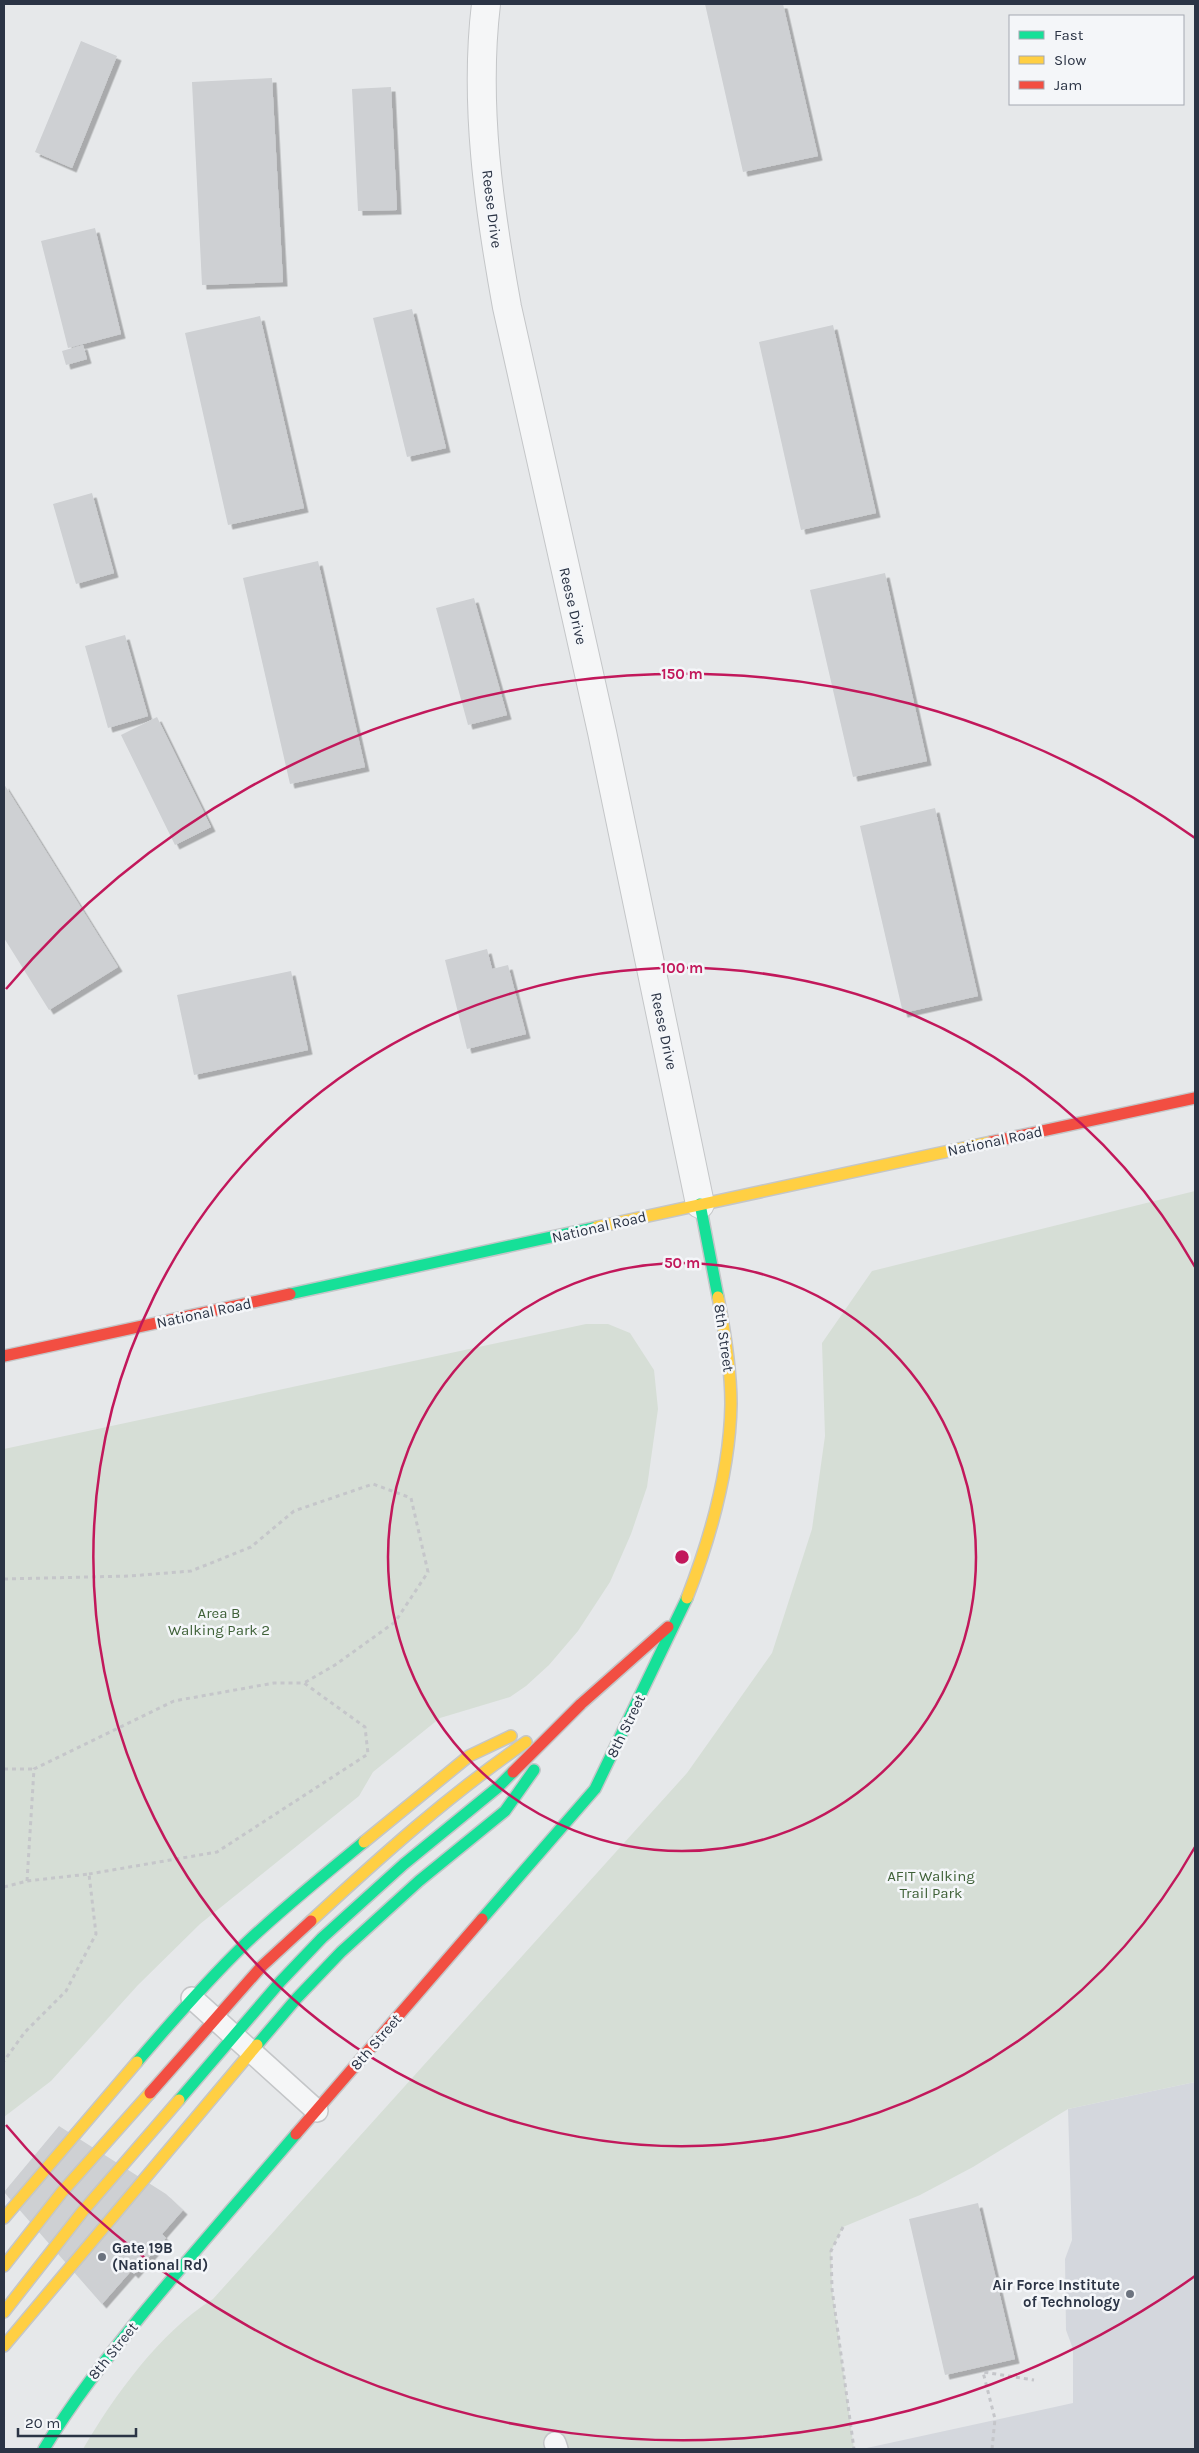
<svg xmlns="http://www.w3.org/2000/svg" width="1199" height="2453" viewBox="0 0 1199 2453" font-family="Karla,sans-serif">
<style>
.built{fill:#d4d7dd}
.green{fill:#d6ded6}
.building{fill:#ced0d3;filter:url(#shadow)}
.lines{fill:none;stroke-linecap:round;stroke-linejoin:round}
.lane-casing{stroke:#c4c6c8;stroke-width:24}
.street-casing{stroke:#c4c6c8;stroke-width:30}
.fast-casing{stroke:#c4c6c8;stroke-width:14}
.slow-casing{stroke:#c4c6c8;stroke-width:14}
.jam-casing{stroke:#c4c6c8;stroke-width:14}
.path{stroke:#c5c6ca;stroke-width:3;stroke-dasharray:4 4;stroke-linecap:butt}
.lane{stroke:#f5f6f7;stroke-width:21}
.street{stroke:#f5f6f7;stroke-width:28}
.fast{stroke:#16e098;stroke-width:11}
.slow{stroke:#ffcf43;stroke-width:11}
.jam{stroke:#f24e42;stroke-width:11}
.ring{fill:none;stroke:#c2185b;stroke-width:2.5}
.poi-dot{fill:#6c737f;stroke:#f4f6f9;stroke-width:2}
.labels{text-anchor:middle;stroke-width:5;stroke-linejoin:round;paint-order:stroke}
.street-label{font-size:15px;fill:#2b3445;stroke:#f4f6f9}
.park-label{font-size:15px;fill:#3f6138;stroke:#f4f6f9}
.poi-label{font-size:15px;font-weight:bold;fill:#2b3445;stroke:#f4f6f9;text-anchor:start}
.centre{fill:#c2185b;stroke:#f4f6f9;stroke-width:2.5}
.ring-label{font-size:15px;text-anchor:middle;font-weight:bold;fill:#c2185b;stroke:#f4f6f9;stroke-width:5;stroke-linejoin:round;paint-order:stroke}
</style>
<defs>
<filter id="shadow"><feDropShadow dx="4.5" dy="4.5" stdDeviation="0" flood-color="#0004"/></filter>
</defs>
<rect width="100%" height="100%" fill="#e6e8ea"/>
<path class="built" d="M1195,2082V2449H862L1073,2403V2349L1066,2330L1065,2259L1072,2240L1068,2109Z"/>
<path class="green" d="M1195,1191V2082L1068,2109L973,2167L920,2195L843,2227L831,2251L832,2289L854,2449H83C114,2396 160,2332 213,2299L687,1773L772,1653L812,1529L825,1436L822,1343L872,1271Z
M586,1324H608L630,1333L654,1370L658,1409L647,1487L631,1534L610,1582L578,1631L549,1665L526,1686L510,1697L440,1718L373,1772L359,1796L200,1924L138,1985L51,2081L4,2117V1449Z"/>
<path class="building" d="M705,4H783L818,156L743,172Z
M81,41L117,56L72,168L35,152Z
M272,78L283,282L202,285L192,82Z
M391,87L397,210L358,211L352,89Z
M95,228L121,334L68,348L41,241Z
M412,309L446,448L407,457L373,318Z
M260,316L304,508L228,525L185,333Z
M833,325L876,513L801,530L759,342Z
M83,345L87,359L66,365L62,351Z
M92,493L114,573L76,584L53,504Z
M318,561L365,767L290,784L243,578Z
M885,573L927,761L853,777L810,590Z
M474,598L507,715L468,725L436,608Z
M125,635L148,716L108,728L85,646Z
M157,717L211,827L175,845L121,735Z
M4,784L118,967L49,1010L4,938Z
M935,808L978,996L903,1013L860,826Z
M487,949L492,969L508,965L526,1034L467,1049L445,960Z
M291,971L308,1050L194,1075L177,995Z
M59,2126L166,2194L183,2210L162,2234L166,2238L134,2274L131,2271L102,2304L4,2192Z
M978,2203L1015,2359L945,2375L909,2219Z"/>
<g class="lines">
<g class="lane-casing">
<path id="lane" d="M192,1998L317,2111
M555,2443L557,2449"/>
</g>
<g class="street-casing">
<path id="street" d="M486,4C474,104 489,208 507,307L602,732L700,1204"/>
</g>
<g class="fast-casing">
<path id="fast" d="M700,1204L718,1297
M290,1294L597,1227
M482,1919L595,1789L687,1598
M257,2045L297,1998L341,1952L419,1881L505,1811L534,1770
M137,2062C172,2021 207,1981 245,1944C283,1908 324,1875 364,1842
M179,2100L281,1981L322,1938L404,1864L497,1788L513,1772
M44,2449C72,2402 106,2359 140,2317C191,2255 244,2195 296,2134"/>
</g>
<g class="slow-casing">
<path id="slow" d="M597,1227L991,1142
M687,1598C710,1539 730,1468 731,1404C731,1368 725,1332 718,1297
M364,1842L469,1756L511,1736
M311,1921C380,1857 449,1795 526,1742
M4,2218L137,2062
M4,2266L62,2192L150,2093
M4,2312L83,2211L179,2100
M4,2346L257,2045"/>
</g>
<g class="jam-casing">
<path id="jam" d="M991,1142L1195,1098
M4,1356L290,1294
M513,1772L581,1704L668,1627
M150,2093L262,1966L311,1921
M296,2134L482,1919"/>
</g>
<path class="path" d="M4,1579L130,1576L191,1571L251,1547L294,1511L373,1484L411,1498L428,1572L395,1622L335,1665L304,1683
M4,1769H34
M27,1881L34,1769L174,1701L274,1683H304L365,1727L368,1754L217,1852L89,1874
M4,1887L27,1881L89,1874L96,1934L66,1991L25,2032L4,2061
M843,2227L831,2251L832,2289L854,2449
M992,2449L995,2419L983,2372L1034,2380"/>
<use href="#lane" class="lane"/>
<use href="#street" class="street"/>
<use href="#fast" class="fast"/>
<use href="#slow" class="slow"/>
<use href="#jam" class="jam"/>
</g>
<g class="ring">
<circle cx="682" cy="1557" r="294"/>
<path d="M1195 1847A589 589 0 1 1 1195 1267"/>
<path d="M1195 2276A883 883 0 0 1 6 2125M6 989A883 883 0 0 1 1195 838"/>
</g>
<g class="poi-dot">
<circle cx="102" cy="2257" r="5"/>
<circle cx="1130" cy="2294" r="5"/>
</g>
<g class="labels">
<g class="street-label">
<text transform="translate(492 209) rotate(83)" y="5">Reese Drive</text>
<text transform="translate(573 606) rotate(77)" y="5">Reese Drive</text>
<text transform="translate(664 1031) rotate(78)" y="5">Reese Drive</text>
<text transform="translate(995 1141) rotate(-12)" y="5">National Road</text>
<text transform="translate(599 1227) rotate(-13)" y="5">National Road</text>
<text transform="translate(204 1313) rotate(-12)" y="5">National Road</text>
<text transform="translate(724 1338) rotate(82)" y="5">8th Street</text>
<text transform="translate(626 1726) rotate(-64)" y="5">8th Street</text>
<text transform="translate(376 2042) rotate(-49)" y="5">8th Street</text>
<text transform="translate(113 2351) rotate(-51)" y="5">8th Street</text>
</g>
<g class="park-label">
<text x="219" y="1618">Area B<tspan x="219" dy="17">Walking Park 2</tspan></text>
<text x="931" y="1881">AFIT Walking<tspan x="931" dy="17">Trail Park</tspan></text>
</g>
<g class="poi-label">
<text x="112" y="2253">Gate 19B<tspan x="112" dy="17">(National Rd)</tspan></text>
<text x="1120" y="2290" text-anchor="end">Air Force Institute<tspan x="1120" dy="17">of Technology</tspan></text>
</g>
</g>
<circle cx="682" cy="1557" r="8" class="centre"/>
<g class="ring-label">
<text x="682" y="679">150 m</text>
<text x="682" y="973">100 m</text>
<text x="682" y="1268">50 m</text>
</g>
<rect width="1199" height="2453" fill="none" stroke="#2b3445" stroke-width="10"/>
<rect x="1009" y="15" width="175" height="90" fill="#f4f6f9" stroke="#a4a8b1"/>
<rect x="1019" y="31" width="25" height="8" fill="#16e098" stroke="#a4a8b1"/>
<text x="1054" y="40" font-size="15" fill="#2b3445">Fast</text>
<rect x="1019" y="56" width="25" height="8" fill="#ffcf43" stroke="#a4a8b1"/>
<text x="1054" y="65" font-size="15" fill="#2b3445">Slow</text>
<rect x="1019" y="81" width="25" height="8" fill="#f24e42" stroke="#a4a8b1"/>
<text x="1054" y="90" font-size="15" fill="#2b3445">Jam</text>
<path d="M18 2428v8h118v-8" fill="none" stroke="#2b3445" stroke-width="2.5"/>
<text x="25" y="2428" font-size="15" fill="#2b3445" stroke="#f4f6f9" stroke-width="4" paint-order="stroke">20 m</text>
</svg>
